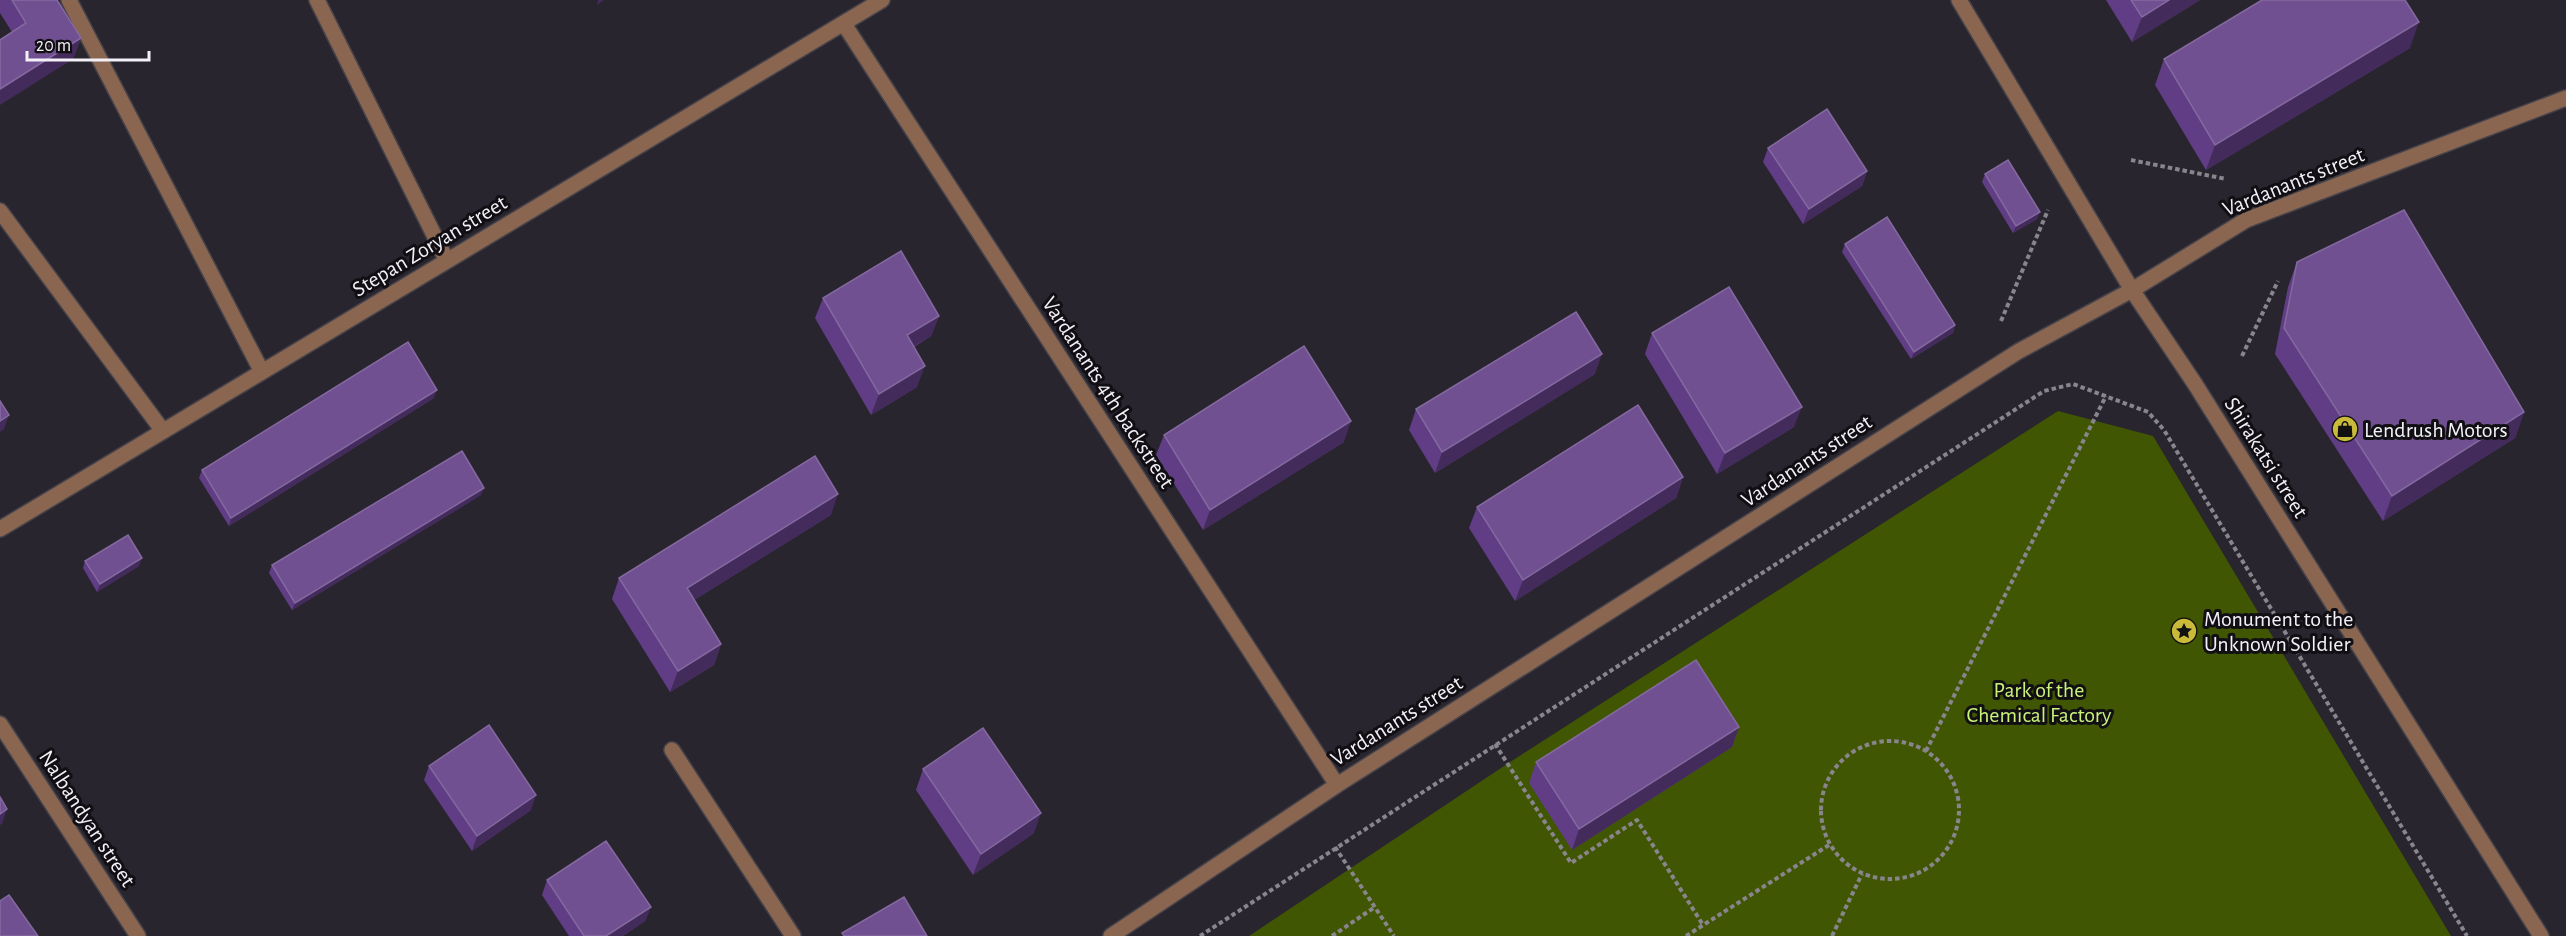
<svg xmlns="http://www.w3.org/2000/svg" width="2566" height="936" viewBox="0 0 2566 936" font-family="'Alegreya Sans',sans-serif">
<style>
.green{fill:#405603}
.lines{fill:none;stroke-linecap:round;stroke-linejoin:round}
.service-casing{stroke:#45424a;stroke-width:18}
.minor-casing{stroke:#45424a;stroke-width:18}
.tertiary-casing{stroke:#45424a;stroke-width:18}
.path{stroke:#88858d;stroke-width:4;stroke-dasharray:4.5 3;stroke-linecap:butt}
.service{stroke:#8a6651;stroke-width:15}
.minor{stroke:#8a6651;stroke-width:15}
.tertiary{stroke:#8a6651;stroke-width:15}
.wall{fill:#603d84}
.shaded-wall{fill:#432b5c}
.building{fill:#705090;stroke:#8469a0;stroke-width:1.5}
.labels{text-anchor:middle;stroke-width:6;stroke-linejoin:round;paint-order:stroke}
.street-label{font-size:22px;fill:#f3f1f7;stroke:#110f13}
.poi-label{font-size:22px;fill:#f3f1f7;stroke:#110f13;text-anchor:start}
.park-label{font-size:22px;fill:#c9f279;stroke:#110f13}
</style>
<rect width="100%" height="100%" fill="#29252e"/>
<path class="green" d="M2058,411L2153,436L2451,936H1249L1507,764Z"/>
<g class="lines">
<g class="service-casing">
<path id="service" d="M0,211L163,431"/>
</g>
<g class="minor-casing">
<path id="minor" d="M69,0L262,372
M317,0L447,261
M844,24L1337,785
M0,529L882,0
M0,724L138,936
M672,750L793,936
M1111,936L1337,785L2019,351L2132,290L2246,220L2566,98"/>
</g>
<g class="tertiary-casing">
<path id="tertiary" d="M1959,0L2132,290L2195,384L2541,936"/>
</g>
<path class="path" d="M2131,160L2226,179
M2001,321L2048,210
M2242,356L2278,281
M1821 810a69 69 0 1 1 138 0a69 69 0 1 1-138 0Z
M1495,744L1571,863L1637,820L1703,925
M1926,751L2106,396
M1335,847L1394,936
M1200,936L2044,391L2073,384L2148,412L2164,430L2467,936
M1332,936L1375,907
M1686,936L1829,845
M1832,936L1862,874"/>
<use href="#service" class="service"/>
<use href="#minor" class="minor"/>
<use href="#tertiary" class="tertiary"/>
</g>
<path class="wall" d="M0,0H57L81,38L73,59L12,32L0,13Z
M2106,0H2200L2132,42Z
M2410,48L2206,170L2155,85L2164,59Z
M1768,148L1867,171L1862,186L1803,224L1763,162Z
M1985,174L2037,219L2013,233L1982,182Z
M1845,244L1955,325L1953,333L1911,359L1842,252Z
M2297,262L2524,412L2515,438L2383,521L2275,354L2288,287Z
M823,298L939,316L931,336L914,347L917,387L871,415L815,318Z
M1652,333L1794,427L1717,474L1645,354Z
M1595,374L1435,473L1409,430L1416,409Z
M434,398L229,526L199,478L202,470Z
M1164,435L1344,442L1203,530L1156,455Z
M1683,477L1676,498L1515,601L1469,528L1477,507Z
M481,495L292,610L269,573L272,565Z
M831,515L694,600L721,644L714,665L670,692L612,599L619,578Z
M85,561L139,566L97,592L83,568Z
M1739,727L1732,747L1572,850L1529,783L1536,762Z
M429,766L531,810L472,851L424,780Z
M923,769L1034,833L973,875L916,790Z
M547,880L651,907L645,921L623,936H569L542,895Z"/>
<path class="shaded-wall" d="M598,0H604L597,5Z
M2169,0H2200L2132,42L2142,17Z
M2419,22L2410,48L2206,170L2215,145Z
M81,38L73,59L0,105V89Z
M1867,171L1862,186L1803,224L1809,209Z
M2040,212L2037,219L2013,233L2016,226Z
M939,316L931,336L899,355L907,335Z
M1955,325L1953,333L1911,359L1914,352Z
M1602,354L1595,374L1435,473L1442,452Z
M925,366L917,387L871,415L879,394Z
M437,390L434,398L229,526L231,518Z
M1802,407L1794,427L1717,474L1725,453Z
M2524,412L2515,438L2383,521L2392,496Z
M9,415L4,429L0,432V421Z
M1351,421L1344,442L1203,530L1210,510Z
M1683,477L1676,498L1515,601L1523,580Z
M484,488L481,495L292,610L295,603Z
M838,494L831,515L679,609L687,588Z
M142,558L139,566L97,592L100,584Z
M721,644L714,665L670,692L678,671Z
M1739,727L1732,747L1572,850L1579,829Z
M536,795L531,810L472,851L477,836Z
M7,809L2,824L0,825V814Z
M1041,813L1034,833L973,875L981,854Z
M651,907L645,921L623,936H606Z"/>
<path class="building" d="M12,0H57L81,38L0,89V40L26,23Z
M2131,0H2169L2142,17Z
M2262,0H2405L2419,22L2215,145L2164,59Z
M1827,109L1867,171L1809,209L1768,148Z
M2008,160L2040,212L2016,226L1985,174Z
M2404,210L2524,412L2392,496L2284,328L2297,262Z
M1887,217L1955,325L1914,352L1845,244Z
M901,251L939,316L907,335L925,366L879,394L823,298Z
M1729,287L1802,407L1725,453L1652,333Z
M1576,312L1602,354L1442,452L1416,409Z
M408,342L437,390L231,518L202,470Z
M1304,346L1351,421L1210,510L1164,435Z
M0,401L9,415L0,421Z
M1638,405L1683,477L1523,580L1477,507Z
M462,451L484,488L295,603L272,565Z
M815,456L838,494L687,588L721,644L678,671L619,578Z
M128,535L142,558L100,584L85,561Z
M1696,660L1739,727L1579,829L1536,762Z
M489,725L536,795L477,836L429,766Z
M983,728L1041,813L981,854L923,769Z
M0,797L7,809L0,814Z
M606,841L651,907L606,936H584L547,880Z
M9,895L38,936H0V901Z
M904,897L927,936H844L842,933Z"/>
<defs>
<g id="shop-disc" transform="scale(1.35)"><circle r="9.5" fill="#c9ba3a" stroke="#110f13"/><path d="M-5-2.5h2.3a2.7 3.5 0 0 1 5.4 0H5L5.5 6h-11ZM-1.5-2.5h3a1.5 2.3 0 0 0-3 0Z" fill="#111"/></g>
<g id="sight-disc" transform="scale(1.35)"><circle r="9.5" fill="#c9ba3a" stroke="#110f13"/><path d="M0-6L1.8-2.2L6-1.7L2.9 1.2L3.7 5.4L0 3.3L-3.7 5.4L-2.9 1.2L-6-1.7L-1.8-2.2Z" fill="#111"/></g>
</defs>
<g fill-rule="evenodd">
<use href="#shop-disc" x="2345" y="429"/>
<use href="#sight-disc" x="2184" y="631"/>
</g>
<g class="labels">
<g class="street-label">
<text transform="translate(2293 181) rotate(-22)" y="8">Vardanants street</text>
<text transform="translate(429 245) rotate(-31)" y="8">Stepan Zoryan street</text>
<text transform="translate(1109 392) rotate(57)" y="8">Vardanants 4th backstreet</text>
<text transform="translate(2267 457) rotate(58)" y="8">Shirakatsi street</text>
<text transform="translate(1806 460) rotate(-33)" y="8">Vardanants street</text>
<text transform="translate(1396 720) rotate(-32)" y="8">Vardanants street</text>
<text transform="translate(88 818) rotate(57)" y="8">Nalbandyan street</text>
</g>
<g class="poi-label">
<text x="2364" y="437">Lendrush Motors</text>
<text x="2204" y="626">Monument to the<tspan x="2204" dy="25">Unknown Soldier</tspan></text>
</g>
<g class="park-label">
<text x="2039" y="697">Park of the<tspan x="2039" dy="25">Chemical Factory</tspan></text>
</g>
</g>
<path d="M27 51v9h122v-9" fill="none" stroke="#f3f1f7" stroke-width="3"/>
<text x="36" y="51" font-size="18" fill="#f3f1f7" stroke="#110f13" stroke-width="4.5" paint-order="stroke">20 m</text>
</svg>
